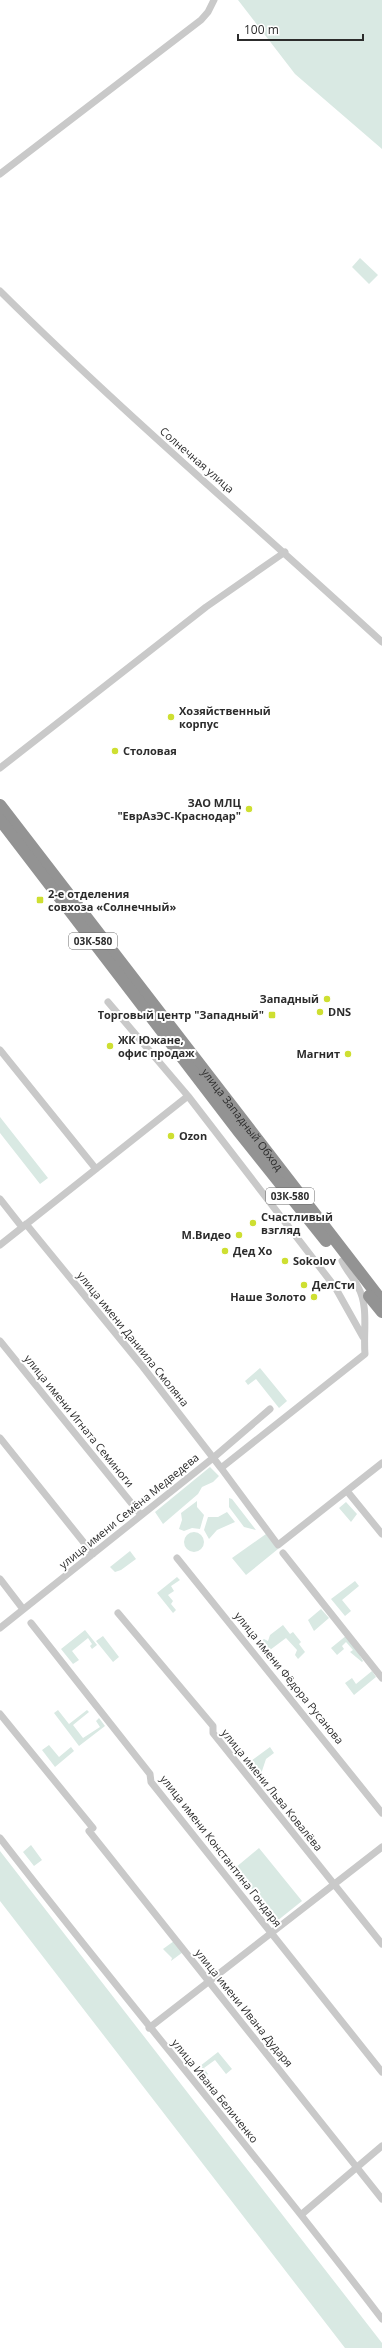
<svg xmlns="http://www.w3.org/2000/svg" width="382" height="2348" viewBox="0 0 382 2348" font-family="'Open Sans',sans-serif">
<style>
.green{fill:#d9e9e3}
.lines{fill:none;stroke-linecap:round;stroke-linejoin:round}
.street{stroke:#c9c9c9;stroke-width:7}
.highway{stroke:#939393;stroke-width:12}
.poi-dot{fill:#cedf31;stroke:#fff;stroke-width:1.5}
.labels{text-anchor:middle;stroke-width:4;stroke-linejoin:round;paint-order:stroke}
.shield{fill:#fff;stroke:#6b6b6b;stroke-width:1}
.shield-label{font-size:10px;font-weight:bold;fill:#2c2c2c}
.street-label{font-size:11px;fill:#2c2c2c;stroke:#fff}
.poi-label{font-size:11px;font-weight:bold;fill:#2c2c2c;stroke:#fff;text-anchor:start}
</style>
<rect width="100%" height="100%" fill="#fff"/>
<path class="green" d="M238,0H382V149L295,74Z
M360,258L378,275L369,284L352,267Z
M0,1117L48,1178L40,1184L0,1133Z
M260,1368L287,1401L279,1408L256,1379L248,1385L245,1381Z
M210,1467L219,1476L213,1482L202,1487L198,1494L163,1524L155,1512Z
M229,1498L232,1499L256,1530L244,1527L229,1507Z
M197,1501V1507L204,1515L200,1529L192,1528L184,1531L179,1529L182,1520L181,1513Z
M346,1502L357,1514L351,1522L339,1508Z
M227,1512L235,1522L217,1530L209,1539L204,1530L208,1517H218Z
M184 1542a10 10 0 1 1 20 0a10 10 0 1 1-20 0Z
M266,1534L278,1549L246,1575L232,1558Z
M130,1551L136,1559L121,1570L115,1572L110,1567Z
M177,1577L180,1580L171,1586L174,1591L168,1595L173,1601L171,1604L176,1610L173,1613L157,1593Z
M355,1581L359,1586L342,1600L351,1611L345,1616L331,1599Z
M321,1609L329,1618L314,1631L308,1620Z
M283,1625L290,1634L293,1632L301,1642L299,1644L305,1652L298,1659L295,1655L297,1650L286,1638L266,1653L258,1643L264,1639L268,1641L270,1635Z
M85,1630L97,1645L92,1649L90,1646L92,1644L88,1638L72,1651L79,1660L73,1664L61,1649Z
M347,1635L362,1654L360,1656L363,1661L362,1662L350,1652L353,1650L346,1642L342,1646L344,1649L337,1655L331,1648Z
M103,1636L119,1657L113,1662L96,1641Z
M372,1671L376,1677L354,1695L345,1683L352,1678L356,1684Z
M58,1710L69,1724L87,1710L89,1712L73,1725L83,1738L100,1727L96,1721L99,1718L105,1726L79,1746L54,1713Z
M49,1745L59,1757L71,1747L74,1751L55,1767L42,1750Z
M270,1747L274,1753L266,1759L261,1774L251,1761Z
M31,1845L42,1860L34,1866L23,1852Z
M259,1848L302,1901L277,1921L235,1868Z
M0,1851L382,2343V2348H345L0,1901Z
M174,1941L183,1952L171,1961L172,1958L163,1949Z
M218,2052L232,2069L226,2074L215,2060L204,2068L208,2074L202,2079L195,2070Z"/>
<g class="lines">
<path class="street" d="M0,174L201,20L208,12L214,0
M0,291C123,413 255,525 382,642
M0,768L206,607L285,552
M108,1002L188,1096L335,1287L363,1337
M0,1050L96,1169
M0,1199L22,1227
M26,1224L143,1367L221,1468
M0,1245L188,1096
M342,1261C346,1270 353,1277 358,1287C369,1306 363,1333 365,1354L221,1468L278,1545L382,1463
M0,1341L141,1515
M0,1438L93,1554
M347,1491L382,1534
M283,1553L382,1678
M177,1558L382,1813
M0,1579L23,1609
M118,1613L213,1726V1733L382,1944
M31,1623L150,1774L151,1782L382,2072
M0,1628L213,1458L270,1409
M0,1714L93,1828
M89,1831L382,2199
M0,1838C125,2000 258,2156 382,2319
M149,2028L382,1847
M302,2214L382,2146"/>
<g class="highway">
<path id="s1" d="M0,805L382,1301"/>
<path d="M0,820L239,1132L326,1241"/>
<path d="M369,1296L382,1312"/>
</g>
</g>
<g class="poi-dot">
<circle cx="171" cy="717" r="4"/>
<circle cx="115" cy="751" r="4"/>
<circle cx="249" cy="809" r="4"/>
<rect x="36" y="896" width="8" height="8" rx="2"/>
<circle cx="327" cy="999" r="4"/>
<circle cx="320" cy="1012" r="4"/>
<rect x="268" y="1011" width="8" height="8" rx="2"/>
<circle cx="110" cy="1046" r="4"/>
<circle cx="348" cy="1054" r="4"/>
<circle cx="171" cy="1136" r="4"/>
<circle cx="253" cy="1223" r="4"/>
<circle cx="239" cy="1235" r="4"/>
<circle cx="225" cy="1251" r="4"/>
<circle cx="285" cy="1261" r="4"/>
<circle cx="304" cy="1285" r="4"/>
<circle cx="314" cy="1297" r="4"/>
</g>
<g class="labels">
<g class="shield">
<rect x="69" y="933" width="48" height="16" rx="3"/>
<rect x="266" y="1188" width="48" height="16" rx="3"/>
</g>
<g class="shield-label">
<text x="93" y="945">03К-580</text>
<text x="290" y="1200">03К-580</text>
</g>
<g class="street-label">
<text transform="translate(197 460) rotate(41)" y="4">Солнечная улица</text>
<text dy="4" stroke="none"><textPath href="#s1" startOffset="397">улица Западный Обход</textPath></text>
<text transform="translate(133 1339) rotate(51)" y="4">улица имени Даниила Смоляна</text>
<text transform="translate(79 1421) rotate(51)" y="4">улица имени Игната Семиноги</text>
<text transform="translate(129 1511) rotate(-39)" y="4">улица имени Семёна Медведева</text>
<text transform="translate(289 1678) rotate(51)" y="4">улица имени Фёдора Русанова</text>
<text transform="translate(272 1790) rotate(51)" y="4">улица имени Льва Ковалёва</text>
<text transform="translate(221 1851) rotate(52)" y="4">улица имени Константина Гондаря</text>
<text transform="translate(244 2008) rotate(51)" y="4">улица имени Ивана Дударя</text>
<text transform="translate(215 2091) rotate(51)" y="4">улица Ивана Беличенко</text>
</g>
<g class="poi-label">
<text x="179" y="715">Хозяйственный<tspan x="179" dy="13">корпус</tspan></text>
<text x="123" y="755">Столовая</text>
<text x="241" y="807" text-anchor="end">ЗАО МЛЦ<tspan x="241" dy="13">"ЕврАзЭС-Краснодар"</tspan></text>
<text x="48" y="898">2-е отделения<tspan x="48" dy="13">совхоза «Солнечный»</tspan></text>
<text x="319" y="1003" text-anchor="end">Западный</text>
<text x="328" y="1016">DNS</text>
<text x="264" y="1019" text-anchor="end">Торговый центр "Западный"</text>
<text x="118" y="1044">ЖК Южане,<tspan x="118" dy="13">офис продаж</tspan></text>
<text x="340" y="1058" text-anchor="end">Магнит</text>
<text x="179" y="1140">Ozon</text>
<text x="261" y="1221">Счастливый<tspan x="261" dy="13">взгляд</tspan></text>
<text x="231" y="1239" text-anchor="end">М.Видео</text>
<text x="233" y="1255">Дед Хо</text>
<text x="293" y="1265">Sokolov</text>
<text x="312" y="1289">ДелСти</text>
<text x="306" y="1301" text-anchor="end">Наше Золото</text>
</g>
</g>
<path d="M238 34v6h125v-6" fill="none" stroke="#2c2c2c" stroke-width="2"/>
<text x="244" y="34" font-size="12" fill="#2c2c2c" stroke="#ffffff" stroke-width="3" paint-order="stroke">100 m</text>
</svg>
